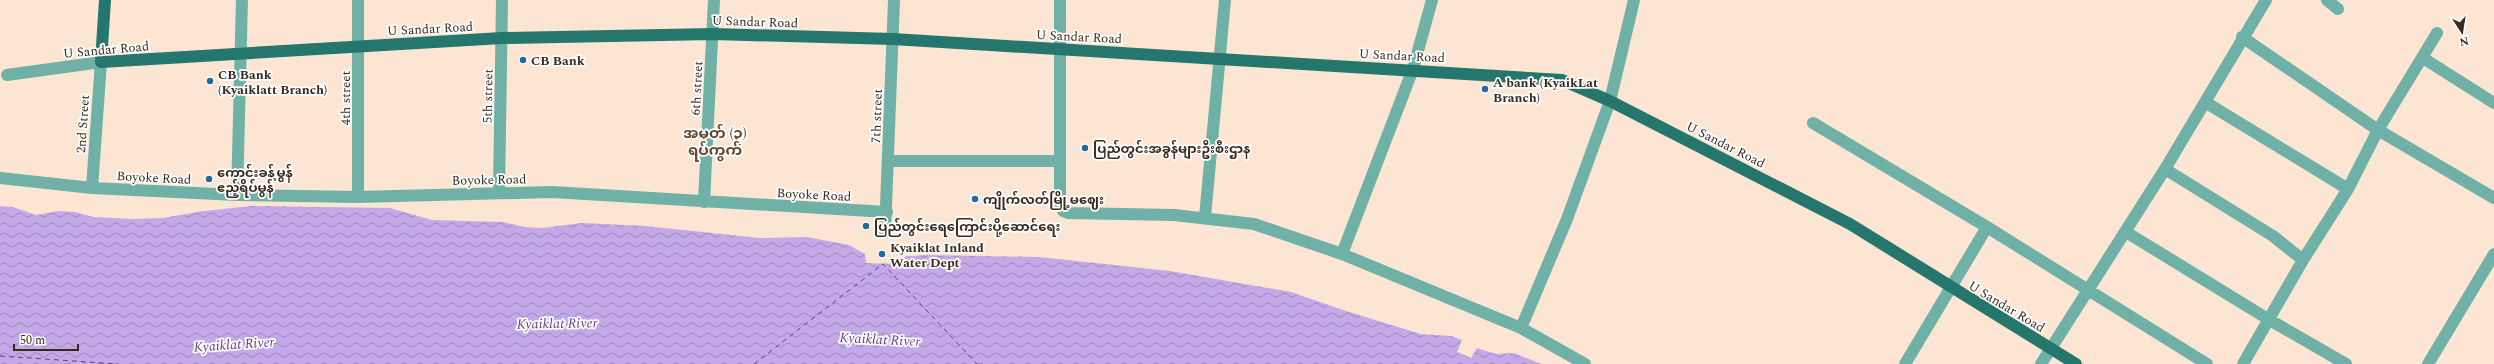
<svg xmlns="http://www.w3.org/2000/svg" width="2494" height="364" viewBox="0 0 2494 364" font-family="Spectral,'Noto Sans Myanmar',serif">
<style>
.water{fill:url(#water-waves)}
.lines{fill:none;stroke-linecap:round;stroke-linejoin:round}
.ferry{stroke:#623e8a;stroke-width:1;stroke-dasharray:5 4;stroke-linecap:butt}
.minor{stroke:#6fb1a7;stroke-width:12}
.major{stroke:#25766c;stroke-width:12}
.poi-dot{fill:#216b9f;stroke:#fff;stroke-width:1.5}
.labels{text-anchor:middle;stroke-width:3.5;stroke-linejoin:round;paint-order:stroke}
.street-label{font-size:13px;fill:#382a1e;stroke:#fff}
.poi-label{font-size:13px;font-weight:bold;fill:#382a1e;stroke:#fff;text-anchor:start}
.water-label{font-size:14px;font-style:italic;fill:#623e8a;stroke:#fff}
.quarter-label{font-size:15px;font-weight:bold;fill:#66482b;stroke:#fff}
</style>
<defs>
<pattern id="water-waves" width="16" height="10" patternUnits="userSpaceOnUse"><rect width="16" height="10" fill="#c4a9e9"/><path d="M0 5q4-4 8 0t8 0" fill="none" stroke="#a08abc"/></pattern>
</defs>
<rect width="100%" height="100%" fill="#fce5d2"/>
<path class="water" d="M0,206L13,207L36,215L59,211L75,212L93,217L132,219L163,218L204,211L251,206L390,208L432,220L503,222L524,227L543,228L582,223L645,226L760,238L807,237L849,245L865,254L866,263L900,264L901,257L925,255L1039,257L1170,271L1291,292L1346,311L1421,334L1451,336L1462,340L1457,352L1471,358L1477,348L1496,354L1514,353L1541,364H0Z"/>
<g class="lines">
<path class="ferry" d="M0,356L118,364
M754,364L883,264L977,364"/>
<path class="minor" d="M1060,0V203L1063,211L1068,213L1174,215L1254,224L1342,254L1521,328L1585,364
M2327,0L2338,9
M2242,37L2378,130L2494,198
M2423,58L2494,103
M7,75L101,62L92,188
M2205,102L2348,189
M1813,123L1987,227L2207,364
M888,161H1060
M2165,169L2273,236L2303,260
M0,178L92,188L237,195L358,197L552,192L887,212
M499,192L502,0
M237,195L242,0
M358,197V0
M704,202L714,0
M1205,217L1225,0
M885,232L894,0
M2126,232L2268,319L2346,364
M1342,254L1413,69L1432,0
M1521,328L1567,219L1610,101L1634,0
M1905,364L1987,227
M2041,364L2165,169L2266,0
M2243,364L2303,260L2348,189L2378,130L2437,33
M2428,364L2494,254"/>
<path class="major" d="M105,0L101,62L502,38L713,34L893,39L1562,80L1610,101L1850,224L2076,364"/>
</g>
<g class="poi-dot">
<circle cx="523" cy="60" r="4"/>
<circle cx="210" cy="81" r="4"/>
<circle cx="1485" cy="89" r="4"/>
<circle cx="1085" cy="148" r="4"/>
<circle cx="209" cy="179" r="4"/>
<circle cx="975" cy="199" r="4"/>
<circle cx="866" cy="226" r="4"/>
<circle cx="882" cy="254" r="4"/>
</g>
<g class="labels">
<g class="street-label">
<text transform="translate(755 21) rotate(2)" y="5">U Sandar Road</text>
<text transform="translate(430 28) rotate(-3)" y="5">U Sandar Road</text>
<text transform="translate(1079 36) rotate(3)" y="5">U Sandar Road</text>
<text transform="translate(106 49) rotate(-5)" y="5">U Sandar Road</text>
<text transform="translate(1402 55) rotate(3)" y="5">U Sandar Road</text>
<text transform="translate(696 88) rotate(-87)" y="5">6th street</text>
<text transform="translate(487 96) rotate(-89)" y="5">5th street</text>
<text transform="translate(345 98) rotate(-90)" y="5">4th street</text>
<text transform="translate(876 116) rotate(-88)" y="5">7th street</text>
<text transform="translate(82 124) rotate(-86)" y="5">2nd Street</text>
<text transform="translate(1726 144) rotate(27)" y="5">U Sandar Road</text>
<text transform="translate(154 177) rotate(3)" y="5">Boyoke Road</text>
<text transform="translate(489 179) rotate(-1)" y="5">Boyoke Road</text>
<text transform="translate(814 194) rotate(3)" y="5">Boyoke Road</text>
<text transform="translate(2007 306) rotate(31)" y="5">U Sandar Road</text>
</g>
<g class="poi-label">
<text x="531" y="65">CB Bank</text>
<text x="218" y="79">CB Bank<tspan x="218" dy="15">(Kyaiklatt Branch)</tspan></text>
<text x="1493" y="87">A bank (KyaikLat<tspan x="1493" dy="15">Branch)</tspan></text>
<text x="1093" y="153">ပြည်တွင်းအခွန်များဦးစီးဌာန</text>
<text x="217" y="177">ကောင်းခန့်မွန်<tspan x="217" dy="15">ဧည့်ရိပ်မွန်</tspan></text>
<text x="983" y="204">ကျိုက်လတ်မြို့မဈေး</text>
<text x="874" y="231">ပြည်တွင်းရေကြောင်းပို့ဆောင်ရေး</text>
<text x="890" y="252">Kyaiklat Inland<tspan x="890" dy="15">Water Dept</tspan></text>
</g>
<g class="water-label">
<text transform="translate(557 323) rotate(-1)" y="5">Kyaiklat River</text>
<text transform="translate(880 339) rotate(3)" y="5">Kyaiklat River</text>
<text transform="translate(234 344) rotate(-4)" y="5">Kyaiklat River</text>
</g>
<g class="quarter-label">
<text x="715" y="138">အမှတ် (၃)<tspan x="715" dy="17">ရပ်ကွက်</tspan></text>
</g>
</g>
<g transform="translate(2462 32) rotate(168)" stroke="#ffffff" stroke-width="3" paint-order="stroke">
<path d="M0-3L7 15L0 10L-7 15Z" fill="#382a1e"/>
<text y="-6" font-size="11" font-weight="bold" text-anchor="middle" fill="#382a1e">N</text>
</g>
<path d="M14 344v6h64v-6" fill="none" stroke="#382a1e" stroke-width="2"/>
<text x="20" y="344" font-size="12" fill="#382a1e" stroke="#ffffff" stroke-width="3" paint-order="stroke">50 m</text>
</svg>
